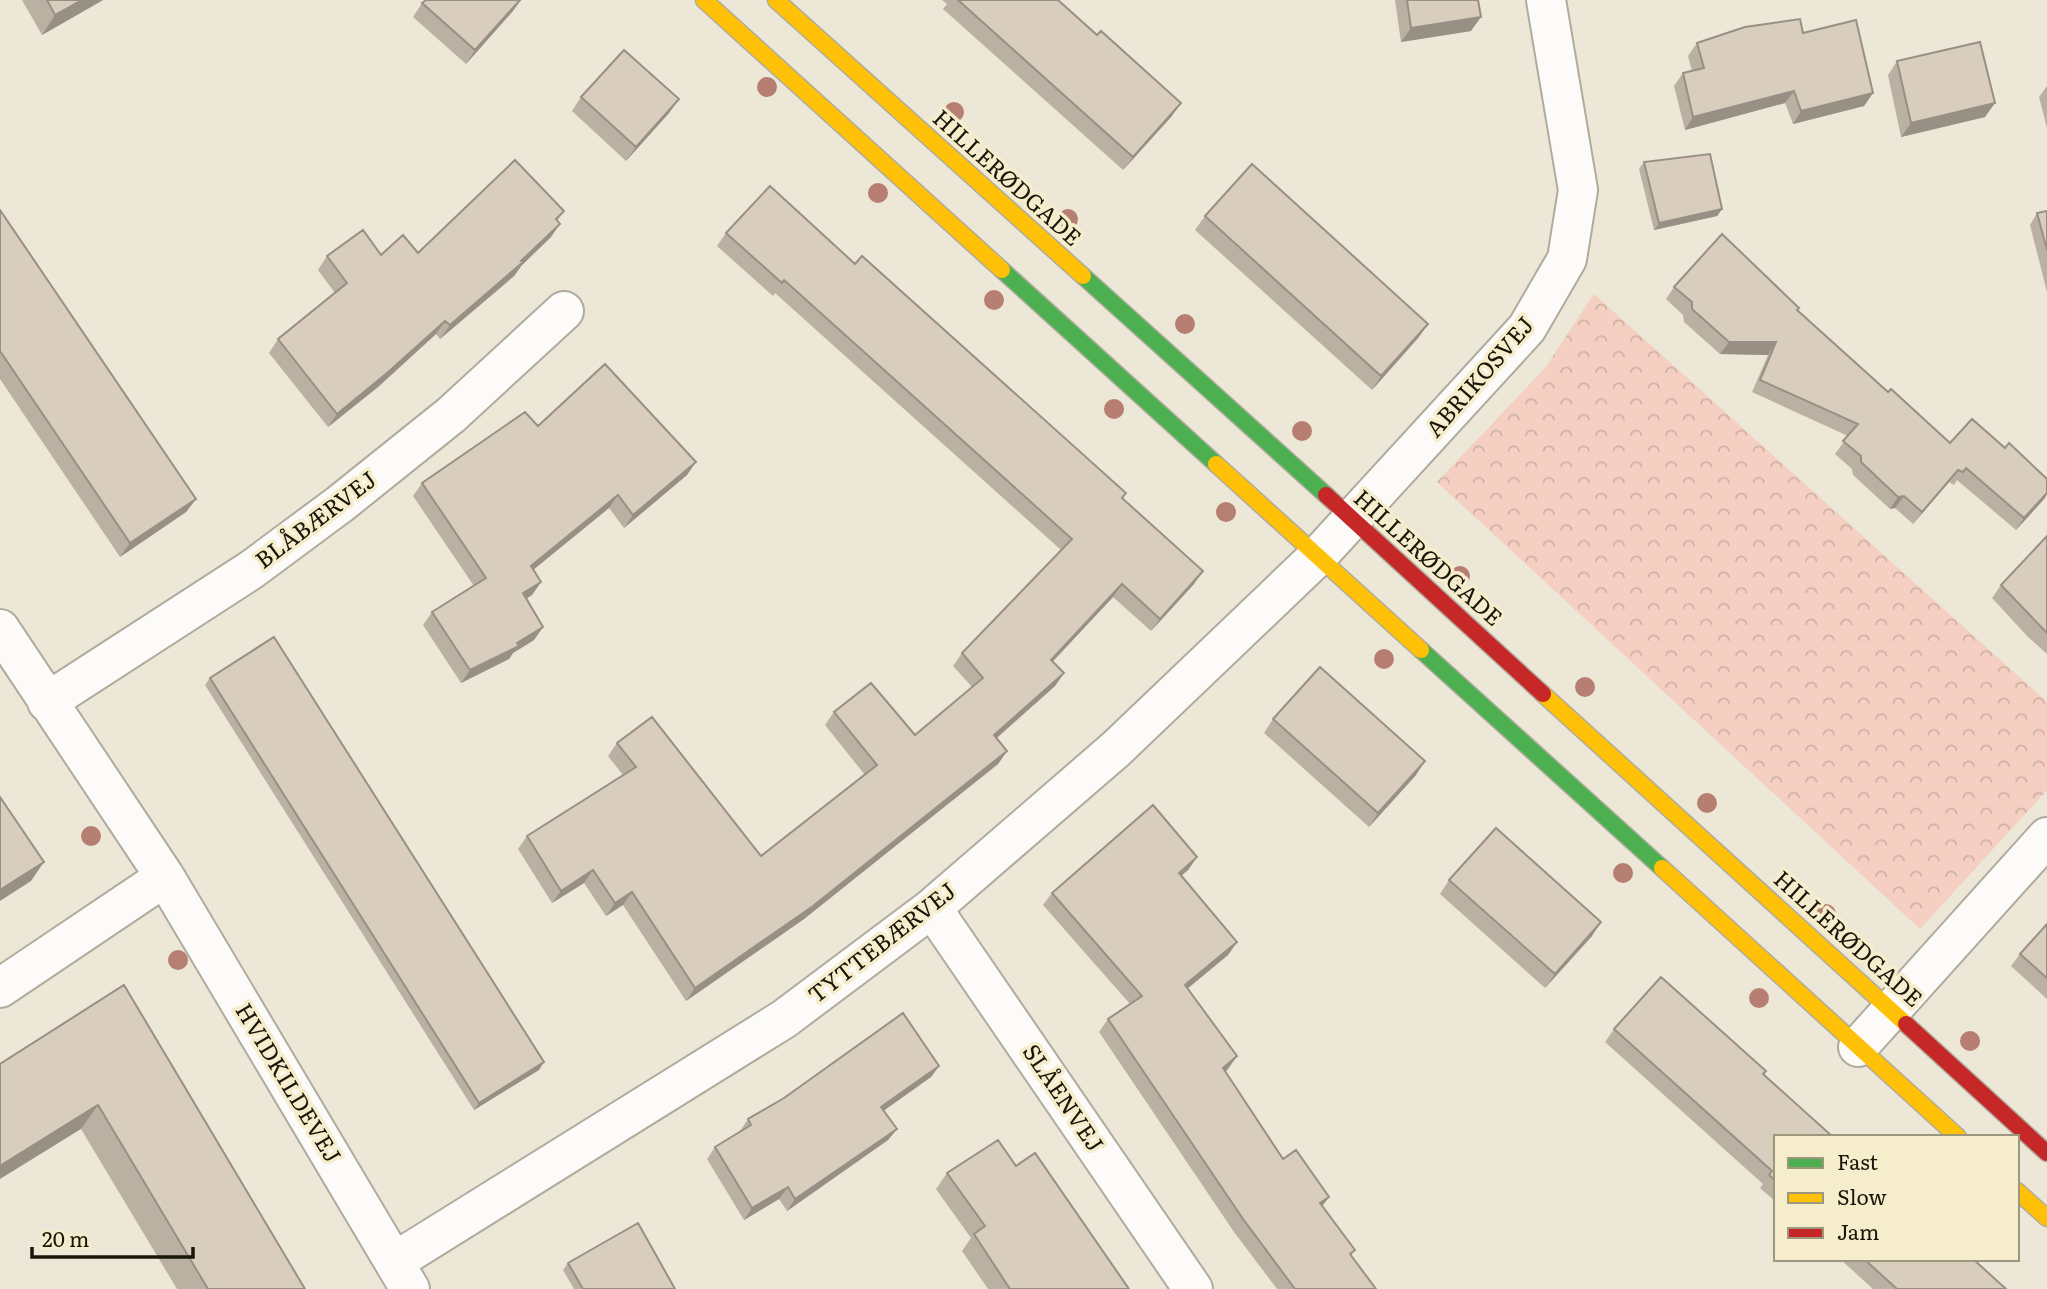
<svg xmlns="http://www.w3.org/2000/svg" width="2047" height="1289" viewBox="0 0 2047 1289" font-family="Literata,serif">
<style>
.park{fill:url(#park-crowns)}
.lines{fill:none;stroke-linecap:round;stroke-linejoin:round}
.street-casing{stroke:#afab9d;stroke-width:42}
.fast-casing{stroke:#afab9d;stroke-width:19}
.slow-casing{stroke:#afab9d;stroke-width:19}
.jam-casing{stroke:#afab9d;stroke-width:19}
.street{stroke:#fcfbf9;stroke-width:38}
.fast{stroke:#4caf50;stroke-width:16}
.slow{stroke:#ffc107;stroke-width:16}
.jam{stroke:#c62828;stroke-width:16}
.tree{fill:#b67f72}
.wall{fill:#bbb1a3}
.shaded-wall{fill:#989085}
.building{fill:#d9cebe;stroke:#989085;stroke-width:2}
.labels{text-anchor:middle;stroke-width:7;stroke-linejoin:round;paint-order:stroke}
.street-label{font-size:23px;fill:#181509;stroke:#f6edcc}
</style>
<defs>
<pattern id="park-crowns" width="20" height="18" patternUnits="userSpaceOnUse" patternTransform="scale(1.75)"><rect width="20" height="18" fill="#f4cfc2"/><path d="M2 6a3 3 0 1 1 6 0M12 15a3 3 0 1 1 6 0" fill="none" stroke="#d0b1a5"/></pattern>
</defs>
<rect width="100%" height="100%" fill="#ece7d6"/>
<path class="park" d="M1594,294L2047,702V790L1920,929L1437,482L1545,368Z"/>
<g class="lines">
<g class="street-casing">
<path id="street" d="M0,629L165,877L410,1289
M47,702L251,570L340,504L451,415L564,311
M932,908L1193,1289
M0,988L165,877
M1858,1047L2047,837
M394,1262L784,1019L932,908L1116,749L1318,556L1527,328L1567,259L1578,190L1546,0"/>
</g>
<g class="fast-casing">
<path id="fast" d="M1002,270L1216,464
M1083,276L1326,495
M1421,650L1662,868"/>
</g>
<g class="slow-casing">
<path id="slow" d="M704,0L1002,270
M776,0L1083,276
M1216,464L1421,650
M1543,694L1906,1024
M1662,868L1958,1137
M2017,1191L2047,1218"/>
</g>
<g class="jam-casing">
<path id="jam" d="M1326,495L1543,694
M1906,1024L2047,1153"/>
</g>
<use href="#street" class="street"/>
<use href="#fast" class="fast"/>
<use href="#slow" class="slow"/>
<use href="#jam" class="jam"/>
</g>
<g class="tree">
<circle cx="767" cy="87" r="10"/>
<circle cx="954" cy="112" r="10"/>
<circle cx="878" cy="193" r="10"/>
<circle cx="1068" cy="219" r="10"/>
<circle cx="994" cy="300" r="10"/>
<circle cx="1185" cy="324" r="10"/>
<circle cx="1114" cy="409" r="10"/>
<circle cx="1302" cy="431" r="10"/>
<circle cx="1226" cy="512" r="10"/>
<circle cx="1460" cy="576" r="10"/>
<circle cx="1384" cy="659" r="10"/>
<circle cx="1585" cy="687" r="10"/>
<circle cx="1707" cy="803" r="10"/>
<circle cx="91" cy="836" r="10"/>
<circle cx="1623" cy="873" r="10"/>
<circle cx="1826" cy="914" r="10"/>
<circle cx="178" cy="960" r="10"/>
<circle cx="1759" cy="998" r="10"/>
<circle cx="1970" cy="1041" r="10"/>
</g>
<path class="wall" d="M22,0H103L42,35Z
M521,0L512,12L466,64L413,17L422,3Z
M942,0H1058L1097,35L1181,103L1171,117L1123,170L943,9L947,4Z
M1395,0H1478L1471,31L1401,42Z
M1803,33L1873,93L1864,106L1793,124L1785,103L1685,130L1674,86L1683,73L1692,71L1688,56L1697,43Z
M1897,61L1985,117L1901,137L1888,75Z
M2047,86V128L2039,97Z
M581,97L679,99L669,113L626,161L572,111Z
M1644,162L1722,209L1717,216L1654,230L1639,169Z
M0,210L196,499L186,512L120,557L0,379Z
M564,211L557,221L551,237L522,265L514,276L440,339L436,334L378,387L328,427L269,353L278,339L335,293L318,270L327,256L418,253Z
M2047,211V292L2030,225L2037,213Z
M1205,216L1428,324L1418,338L1372,390L1195,230Z
M726,233L855,264L1126,493L1122,499L1194,584L1151,631L1113,597L1053,661L1064,673L1055,686L997,738L1007,751L998,764L804,919L686,1001L623,905L606,916L584,883L552,903L518,849L527,836L623,775L608,756L617,743L761,856L865,775L825,725L834,712L915,735L972,687L953,666L962,653L1061,550L775,293L773,296L717,246Z
M1674,287L1798,311L1888,392L1950,443L2045,498L2016,530L1957,480L1954,485L1949,482L1913,524L1895,508L1890,509L1853,475L1852,469L1835,454L1848,436L1752,392L1768,355L1720,354L1684,322L1683,315L1666,299Z
M538,426L687,475L624,528L609,508L534,569L541,582L532,595L526,599L543,627L534,640L513,653L509,659L461,683L423,625L432,612L474,586L413,496L422,483Z
M2047,536V654L2028,637L1992,598L2001,585Z
M210,678L539,1070L474,1110L205,685Z
M1273,719L1416,775L1369,827L1264,733Z
M1197,857L1188,870L1181,876L1237,942L1228,955L1187,989L1228,1069L1225,1072L1283,1159L1329,1197L1322,1206L1355,1250L1351,1255L1376,1289H1277L1234,1232L1099,1032L1108,1019L1130,1004L1043,905L1052,893Z
M1449,880L1592,936L1545,988L1440,894Z
M2047,924V999L2011,966L2020,954Z
M124,985L305,1289H177L81,1129Z
M1614,1029L1764,1074L1776,1137V1202L1760,1188L1763,1184L1605,1042Z
M939,1066L931,1077L883,1111L897,1129L888,1140L787,1211L779,1199L744,1220L707,1159L715,1147L740,1131L748,1119Z
M1016,1166L1129,1289H988L962,1251L971,1238L936,1189L947,1173Z
M1840,1259H1973L2006,1289H1873Z
M568,1263L675,1289H574L563,1270Z"/>
<path class="shaded-wall" d="M82,0H103L42,35L55,15Z
M521,0L512,12L466,64L475,50Z
M1481,17L1471,31L1401,42L1411,28Z
M1794,91L1785,103L1685,130L1693,117Z
M1873,93L1864,106L1793,124L1801,111Z
M679,99L669,113L626,161L636,147Z
M1181,103L1171,117L1123,170L1133,157Z
M1995,103L1985,117L1901,137L1911,123Z
M1722,209L1717,216L1654,230L1659,223Z
M560,224L551,237L522,265L514,276L440,339L450,325L521,261Z
M445,321L436,334L378,387L328,427L337,414Z
M1428,324L1418,338L1372,390L1381,376Z
M1729,342H1776L1768,355L1720,354Z
M696,462L687,475L624,528L633,515Z
M1958,470L1949,482L1913,524L1922,512Z
M2047,493L2045,498L2016,530L2024,518Z
M618,495L609,508L522,579L531,566Z
M1904,496L1895,508L1890,509L1898,497Z
M196,499L186,512L120,557L130,543Z
M1203,571L1194,584L1151,631L1160,619Z
M541,582L532,595L513,606L523,593Z
M1122,584L1113,597L1042,673L1051,660Z
M543,627L534,640L513,653L509,659L461,683L470,670L517,643Z
M1064,673L1055,686L985,748L994,735Z
M1007,751L998,764L804,919L686,1001L695,988Z
M1425,761L1416,775L1369,827L1378,813Z
M1197,857L1188,870L1170,885L1179,873Z
M44,862L31,881L0,901V890Z
M593,870L584,883L552,903L561,891Z
M632,892L623,905L606,916L615,903Z
M1601,922L1592,936L1545,988L1555,974Z
M1237,942L1228,955L1176,998L1185,985Z
M1237,1056L1228,1069L1214,1081L1223,1068Z
M544,1062L539,1070L474,1110L479,1103Z
M939,1066L931,1077L872,1119L881,1107Z
M98,1105L81,1129L0,1179V1166Z
M897,1129L888,1140L787,1211L795,1199Z
M788,1187L779,1199L744,1220L752,1208Z
M1329,1197L1320,1209V1203Z"/>
<path class="building" d="M47,0H82L55,15Z
M426,0H520L475,50L422,3Z
M958,0H1058L1097,35L1101,31L1181,103L1133,157Z
M1407,0H1478L1481,17L1411,28Z
M1800,19L1803,33L1856,20L1873,93L1801,111L1794,91L1693,117L1683,73L1704,68L1697,43L1745,27Z
M1980,42L1995,103L1911,123L1897,61Z
M624,50L679,99L636,147L581,97Z
M1710,154L1722,209L1659,223L1644,162Z
M515,160L564,211L556,219L560,224L521,261L523,262L450,325L445,321L387,373L337,414L278,339L347,283L327,256L363,230L381,255L403,235L418,253Z
M1252,164L1428,324L1381,376L1205,216Z
M770,186L855,264L862,256L1126,493L1122,498L1203,571L1160,619L1122,584L1051,660L1064,673L994,735L1007,751L813,906L695,988L632,892L615,903L593,870L561,891L527,836L636,767L617,743L652,717L761,856L877,765L834,712L871,683L915,735L983,678L962,653L1072,539L784,280L782,283L726,233Z
M0,210L196,499L130,543L0,351Z
M2047,211V250L2037,213Z
M1722,234L1799,308L1797,310L1888,392L1891,389L1950,443L1972,419L2005,448L2009,443L2047,479V493L2024,518L1966,468L1963,472L1958,470L1922,512L1904,496L1898,497L1861,462V456L1843,441L1858,424L1760,380L1776,342H1729L1692,309V302L1674,287Z
M605,364L696,462L633,515L618,495L531,566L541,582L523,593L543,627L517,643L519,646L470,670L432,612L486,578L422,483L525,412L538,426Z
M2047,536V633L2001,585Z
M274,637L544,1062L479,1103L210,678Z
M1320,667L1425,761L1378,813L1273,719Z
M0,797L44,862L0,890Z
M1153,805L1197,857L1179,873L1237,942L1185,985L1237,1056L1223,1068L1283,1159L1296,1150L1329,1197L1320,1203L1355,1250L1350,1254L1376,1289H1295L1243,1219L1108,1019L1142,996L1052,893Z
M1496,828L1601,922L1555,974L1449,880Z
M2047,924V978L2020,954Z
M1661,977L1766,1071L1763,1074L1833,1137H1776V1181L1769,1175L1772,1171L1614,1029Z
M124,985L305,1289H208L98,1105L0,1166V1064Z
M903,1013L939,1066L881,1107L897,1129L795,1199L788,1187L752,1208L715,1147L751,1125L748,1119L784,1098Z
M998,1140L1016,1166L1035,1153L1129,1289H1010L974,1234L985,1226L947,1173Z
M638,1223L675,1289H583L568,1263Z
M1864,1259H1973L2006,1289H1897Z"/>
<g class="labels">
<g class="street-label">
<text transform="translate(1007 178) rotate(42)" y="8">HILLERØDGADE</text>
<text transform="translate(1480 377) rotate(-49)" y="8">ABRIKOSVEJ</text>
<text transform="translate(316 520) rotate(-37)" y="8">BLÅBÆRVEJ</text>
<text transform="translate(1428 558) rotate(42)" y="8">HILLERØDGADE</text>
<text transform="translate(1848 939) rotate(42)" y="8">HILLERØDGADE</text>
<text transform="translate(882 943) rotate(-38)" y="8">TYTTEBÆRVEJ</text>
<text transform="translate(288 1083) rotate(59)" y="8">HVIDKILDEVEJ</text>
<text transform="translate(1063 1098) rotate(56)" y="8">SLÅENVEJ</text>
</g>
</g>
<rect x="1774" y="1135" width="245" height="126" fill="#f6edcc" stroke="#9d977e" stroke-width="2"/>
<rect x="1788" y="1158" width="35" height="10" fill="#4caf50" stroke="#9d977e" stroke-width="2"/>
<text x="1837" y="1170" font-size="21" fill="#181509">Fast</text>
<rect x="1788" y="1193" width="35" height="10" fill="#ffc107" stroke="#9d977e" stroke-width="2"/>
<text x="1837" y="1205" font-size="21" fill="#181509">Slow</text>
<rect x="1788" y="1228" width="35" height="10" fill="#c62828" stroke="#9d977e" stroke-width="2"/>
<text x="1837" y="1240" font-size="21" fill="#181509">Jam</text>
<path d="M32 1247v10h161v-10" fill="none" stroke="#181509" stroke-width="3.5"/>
<text x="42" y="1247" font-size="21" fill="#181509" stroke="#f6edcc" stroke-width="5" paint-order="stroke">20 m</text>
</svg>
